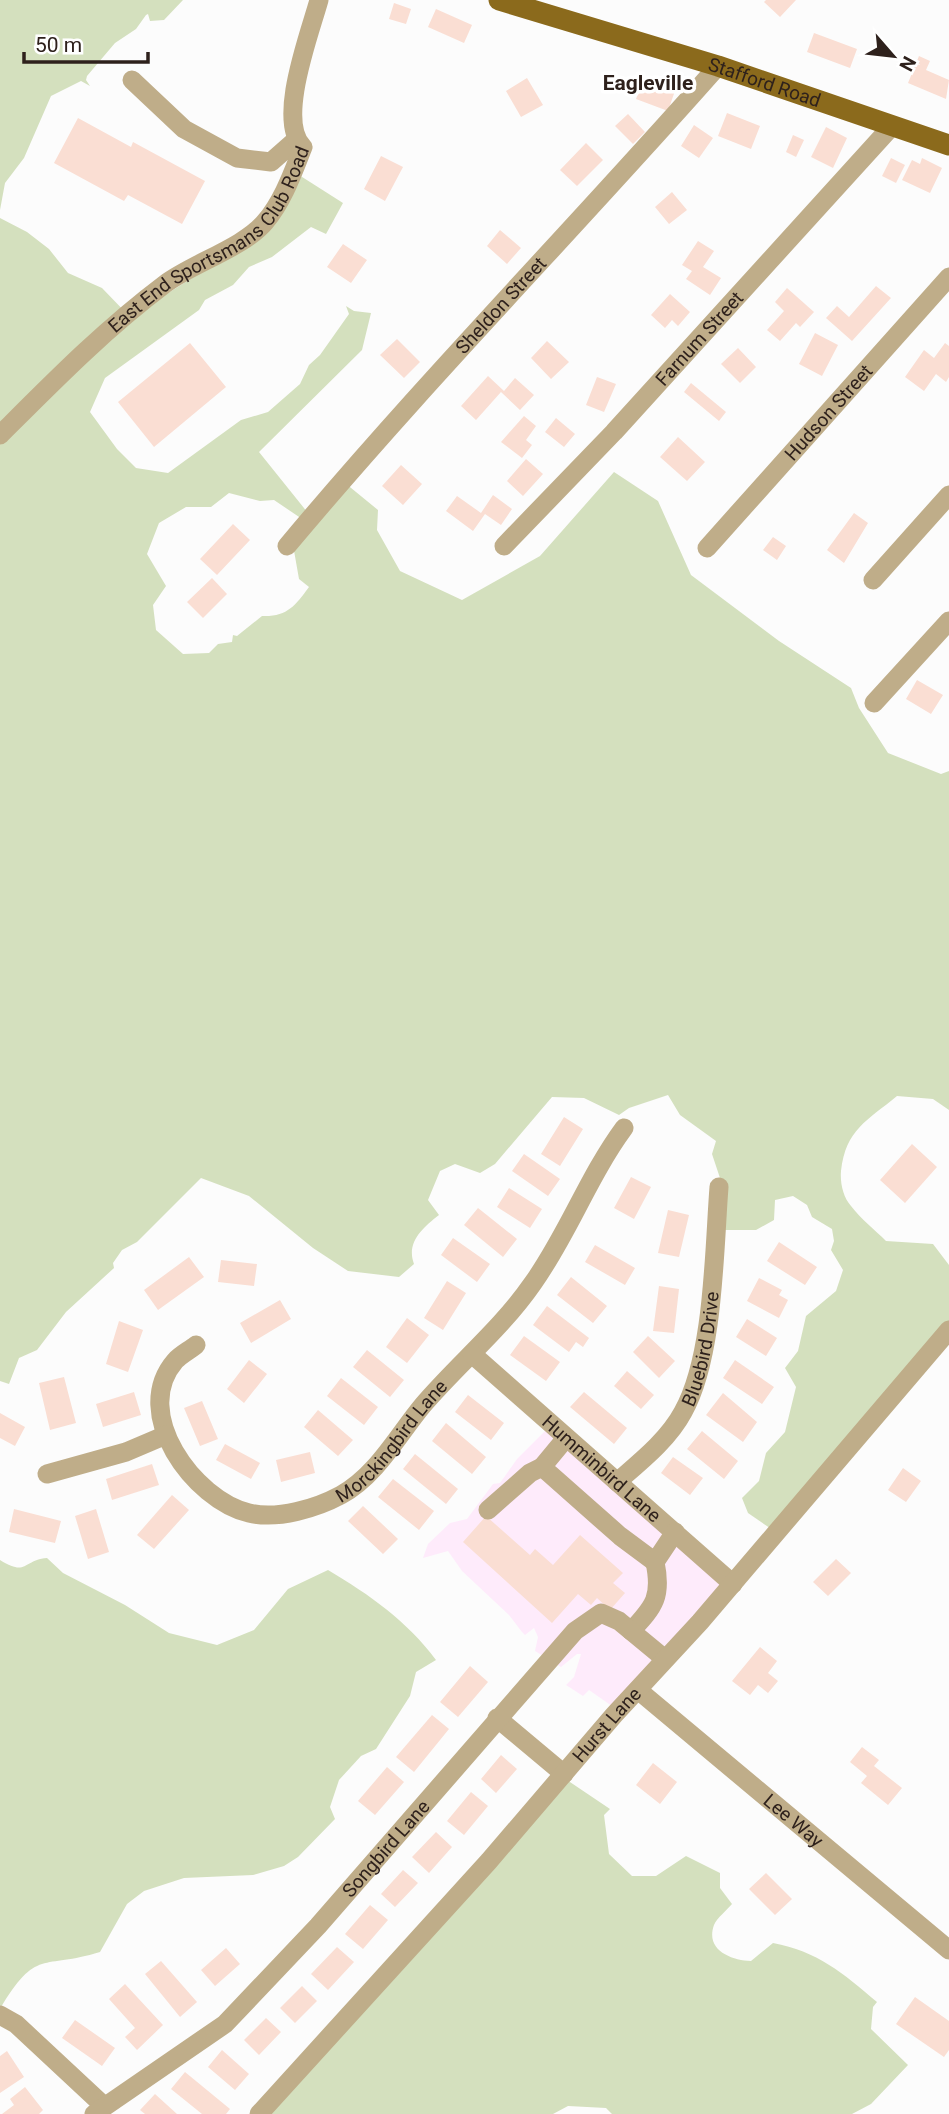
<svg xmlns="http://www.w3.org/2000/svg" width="949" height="2114" viewBox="0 0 949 2114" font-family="Roboto,sans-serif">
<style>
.commercial{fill:#feebfb}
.green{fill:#d4e0be;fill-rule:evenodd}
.building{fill:#faded3}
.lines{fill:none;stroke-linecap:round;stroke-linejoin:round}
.minor{stroke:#bfad89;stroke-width:19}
.major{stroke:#8b6a1c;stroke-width:21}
.labels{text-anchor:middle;stroke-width:7;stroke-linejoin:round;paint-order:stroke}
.street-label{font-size:19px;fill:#2e211c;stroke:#fff}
.neighbourhood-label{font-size:21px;font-weight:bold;fill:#2e211c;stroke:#fff}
</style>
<rect width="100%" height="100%" fill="#fcfcfc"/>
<path class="commercial" d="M551,1425L735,1583L619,1711L589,1690L583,1696L566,1685L574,1677L581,1654H577L561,1667L535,1651L538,1637L534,1628L525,1635L522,1632L509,1615L462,1571L448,1551L423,1558L428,1544L450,1523L467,1519L493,1484L500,1483L517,1459Z"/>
<path class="green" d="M0,0H183L164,20L150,21L148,14L146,15L136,29L115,43L87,76L86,80L90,86L81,81L51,96L24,158L5,183L0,210Z
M299,175L343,203L326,234L311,227L272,257L249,267L233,285L205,300L199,310L105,378L90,412L117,449L136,468L168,473L241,420L268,412L300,384L309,365L320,355L349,314L346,306L354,311L371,313L362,350L259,452L308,513L345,483L378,510L377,530L400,571L462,600L540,556L614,472L658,501L691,575L779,641L851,688L859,708L888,753L941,774L949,771V1110L933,1099L897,1096C867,1121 846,1129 841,1171C840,1183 843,1197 851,1206C861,1219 875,1230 886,1241L933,1244L949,1265V1335L777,1533L748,1513L742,1498L759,1481L766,1453L785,1432L796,1387L785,1368L798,1351L806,1316L836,1291L843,1270L831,1250L834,1241L832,1229L812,1217L807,1205L793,1196L775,1200L774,1220L756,1230H721V1181L712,1154L716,1141L680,1115L668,1095L629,1108L619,1115L584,1098L552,1097L495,1164L480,1173L455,1164L440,1171L428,1200L439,1215C422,1228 406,1243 414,1264L399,1277L348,1271L313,1248L249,1196L201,1178L137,1242L122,1250L113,1263L114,1268L66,1312L37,1350L19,1358L9,1384L0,1381V218L27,232L49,249L68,273L102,288L130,317L224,258ZM229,493L260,501L274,500L308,523L293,545L299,579L309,587C295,606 287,617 262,616L237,636L233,635L232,642L218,644L209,653L183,654L156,630L153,605L166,586L147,554L159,523L186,507H211Z
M47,1558L63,1573L125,1605L169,1633L217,1645L254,1630L288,1589L328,1570C370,1595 407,1621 436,1660L416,1672L410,1696L376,1749L361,1756L339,1780L330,1807L335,1819L298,1857L284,1866L253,1875L184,1878L144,1891L127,1904L100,1952C42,1970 37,1947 0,2009V1560C27,1577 23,1560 47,1558Z
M564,1778L610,1809L604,1815L609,1854L632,1876H656L686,1856L720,1873V1888L732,1904C727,1910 717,1918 714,1925C705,1950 731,1960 751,1961L773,1943C817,1951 843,1973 877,2002L873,2007L871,2029L908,2065L871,2104L852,2114H612L606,2108L568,2106L553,2114H262Z"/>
<path class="building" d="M766,0H796L780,17L764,2Z
M394,3L411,9L406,24L389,19Z
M436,9L472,25L464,43L428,27Z
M814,33L857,49L850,68L807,52Z
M919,56L930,61L926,70L949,80L946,99L908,83Z
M527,78L543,105L521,117L506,91Z
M658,78L677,85L668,111L636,99L643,81L655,85Z
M727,113L760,126L751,149L718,136Z
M628,114L645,132L633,144L615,126Z
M78,118L131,147L133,142L205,181L182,224L128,195L124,201L54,163Z
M694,125L713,138L699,158L681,146Z
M826,127L847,138L833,168L811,157Z
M793,135L804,140L796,157L786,152Z
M586,143L603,160L577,186L560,170Z
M381,156L403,167L385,201L364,189Z
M891,158L905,165L896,183L882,176Z
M922,158L942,168L930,193L902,180L912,160L920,164Z
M672,192L687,210L669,224L655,207Z
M500,230L521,248L507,264L487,246Z
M698,241L714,251L703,267L721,278L710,295L686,279L692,271L682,265Z
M343,244L367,260L351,283L327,267Z
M876,286L891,298L852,341L826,318L837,306L849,317Z
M787,288L814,312L800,327L796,323L780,341L767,330L784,311L775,302Z
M670,294L690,312L678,326L672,320L665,328L651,315Z
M815,333L838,345L822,376L799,364Z
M397,339L420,362L404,378L380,355Z
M547,341L569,362L551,379L531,358Z
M190,343L226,387L154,447L118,402Z
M945,343L949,346V377L946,382L936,374L924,391L905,377L924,350L934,358Z
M738,348L756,367L740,383L721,364Z
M488,376L504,391L515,378L534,395L520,410L501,392L476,420L461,406Z
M597,377L616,384L604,412L586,405Z
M691,383L726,412L719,421L684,392Z
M524,416L536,426L526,440L532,445L522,458L501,442Z
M556,418L575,434L564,447L545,432Z
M678,437L705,462L687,481L660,457Z
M526,459L543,474L523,496L507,481Z
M401,465L422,484L403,505L382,486Z
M493,495L512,509L501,525L485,514L473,531L446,511L457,496L481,513Z
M854,513L868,523L844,563L827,550Z
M233,524L250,540L217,575L200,559Z
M773,537L786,546L777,560L763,550Z
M212,578L227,594L203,618L187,602Z
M917,680L943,695L931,714L906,699Z
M564,1117L583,1129L560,1166L541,1154Z
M912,1144L937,1167L905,1203L880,1180Z
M524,1154L560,1179L548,1196L512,1171Z
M631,1177L651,1187L634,1219L614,1208Z
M509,1188L542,1209L530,1228L497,1207Z
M478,1208L517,1239L503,1257L464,1225Z
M668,1210L689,1215L679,1257L658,1253Z
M453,1238L490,1264L477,1282L441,1255Z
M779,1242L817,1267L805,1285L767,1261Z
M595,1245L635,1268L625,1285L585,1262Z
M189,1257L204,1277L158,1310L144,1290Z
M221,1260L257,1264L254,1286L218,1282Z
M571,1277L607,1306L593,1323L557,1295Z
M759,1278L782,1290L779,1295L788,1300L779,1318L747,1301Z
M447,1281L466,1293L443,1330L424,1318Z
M659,1286L679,1289L674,1333L653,1331Z
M280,1300L291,1319L251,1343L240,1323Z
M547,1306L589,1338L583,1347L576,1342L569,1352L533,1325Z
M407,1318L429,1335L407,1363L386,1347Z
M747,1319L777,1338L766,1356L736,1337Z
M119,1321L143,1330L128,1372L106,1364Z
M524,1336L560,1362L546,1381L510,1355Z
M648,1336L675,1361L659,1378L633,1352Z
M367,1350L404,1380L390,1397L353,1367Z
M249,1360L267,1374L244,1403L227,1389Z
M735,1360L774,1387L762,1404L723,1378Z
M627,1371L654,1395L641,1409L614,1386Z
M64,1377L76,1423L50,1430L39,1383Z
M341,1378L378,1407L364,1425L327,1396Z
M134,1392L141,1415L103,1427L96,1404Z
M584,1392L627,1428L614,1444L570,1407Z
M723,1393L757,1422L743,1442L706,1415Z
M468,1395L504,1423L491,1440L455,1412Z
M202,1401L218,1439L200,1446L184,1408Z
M318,1410L353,1440L338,1456L304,1427Z
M0,1413L25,1427L15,1446L0,1438Z
M446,1423L486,1457L472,1474L432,1441Z
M702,1431L738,1461L724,1479L687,1449Z
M225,1444L260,1463L251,1479L216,1460Z
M310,1452L315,1473L281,1482L276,1460Z
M415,1454L458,1489L446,1504L403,1469Z
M673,1457L703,1478L690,1495L661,1473Z
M152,1464L159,1485L112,1500L106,1479Z
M903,1468L921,1481L906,1502L888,1490Z
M393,1479L434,1511L419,1530L378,1497Z
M172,1495L189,1510L154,1549L137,1535Z
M363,1506L398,1539L383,1554L348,1521Z
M14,1509L61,1521L55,1543L9,1532Z
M96,1509L109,1552L88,1559L75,1516Z
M486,1516L530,1555L535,1549L553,1565L580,1535L623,1573L613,1583L625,1593L610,1610L597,1598L591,1605L578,1594L552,1623L463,1542Z
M836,1559L851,1573L828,1596L813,1582Z
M760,1647L777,1661L768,1673L778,1681L768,1693L758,1685L750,1695L732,1681Z
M470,1666L488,1682L458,1717L440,1702Z
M432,1715L449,1729L414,1772L396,1757Z
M862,1747L879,1760L874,1766L902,1788L888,1805L861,1783L867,1776L850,1762Z
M501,1755L517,1769L496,1793L481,1779Z
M653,1763L677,1782L660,1804L636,1785Z
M387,1767L404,1782L375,1815L358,1801Z
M471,1792L488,1806L464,1835L447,1821Z
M436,1832L452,1847L429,1873L412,1857Z
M403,1870L418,1883L395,1907L381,1894Z
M766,1873L792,1899L775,1915L749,1889Z
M370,1905L388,1920L363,1949L345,1934Z
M337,1947L354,1962L328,1990L311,1974Z
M226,1948L240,1964L215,1986L201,1970Z
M161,1961L197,2002L180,2017L145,1974Z
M125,1984L163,2025L137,2050L125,2037L135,2028L109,1999Z
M302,1986L317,2001L295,2023L280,2008Z
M915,1997L949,2021V2050L944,2057L896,2024Z
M266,2018L281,2032L259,2055L244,2040Z
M75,2020L115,2048L102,2066L62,2038Z
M222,2050L249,2074L235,2090L208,2067Z
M7,2051L24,2077L0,2093V2056Z
M185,2072L230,2109L226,2114H202L171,2089Z
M25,2087L43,2110L39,2114H2L14,2105L10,2099Z
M155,2094L177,2114H145L140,2110Z"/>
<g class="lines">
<g class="minor">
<path d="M132,80L184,129L237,158L271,162L296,140"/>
<path id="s1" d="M0,435C53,382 105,329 165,284C193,263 243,248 265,222C283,201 293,172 303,147C276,121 310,33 319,0"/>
<path id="s2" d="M287,546C425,381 576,227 718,66"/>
<path id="s3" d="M504,546L614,432L892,126"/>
<path id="s4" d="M707,548L949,277"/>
<path d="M873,580L949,495"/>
<path d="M874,703L949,621"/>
<path id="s5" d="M196,1345C190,1350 180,1355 175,1361C130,1413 194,1500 249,1513C278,1520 317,1508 341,1495C377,1475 398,1435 423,1405C458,1364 502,1328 533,1283C568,1234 588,1177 624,1128"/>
<path id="s6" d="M472,1354L733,1584"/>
<path d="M566,1438L542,1467L620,1536L655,1562"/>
<path d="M47,1474L126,1452L166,1435"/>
<path id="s7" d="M617,1482C640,1462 668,1440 683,1412C714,1357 714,1251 719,1187"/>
<path d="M488,1510L530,1473L542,1467"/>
<path d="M631,1631C655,1606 662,1596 655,1562L675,1532"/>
<path id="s8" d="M638,1690L949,1950"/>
<path d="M497,1718L564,1774"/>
<path d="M0,2015L16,2024L104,2106"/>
<path id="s9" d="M94,2114L225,2024L318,1926L575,1631L601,1613L619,1621L665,1659"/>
<path id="s10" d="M259,2114L489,1861L614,1715L700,1622L949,1330"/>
</g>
<path class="major" id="s11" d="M499,0L718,66L949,145"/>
</g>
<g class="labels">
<g class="street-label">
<text dy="7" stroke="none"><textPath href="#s11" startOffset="278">Stafford Road</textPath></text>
<text dy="7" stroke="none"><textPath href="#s1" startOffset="290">East End Sportsmans Club Road</textPath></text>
<text dy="7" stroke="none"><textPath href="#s2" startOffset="322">Sheldon Street</textPath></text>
<text dy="7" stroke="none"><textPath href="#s3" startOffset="285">Farnum Street</textPath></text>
<text dy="7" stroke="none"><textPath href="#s4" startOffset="182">Hudson Street</textPath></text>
<text dy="7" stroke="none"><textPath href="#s7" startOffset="163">Bluebird Drive</textPath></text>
<text dy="7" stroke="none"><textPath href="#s5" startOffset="392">Morckingbird Lane</textPath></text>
<text dy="7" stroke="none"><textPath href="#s6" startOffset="173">Humminbird Lane</textPath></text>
<text dy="7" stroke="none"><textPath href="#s10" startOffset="522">Hurst Lane</textPath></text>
<text dy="7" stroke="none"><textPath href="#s8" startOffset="203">Lee Way</textPath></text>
<text dy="7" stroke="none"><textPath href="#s9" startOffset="397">Songbird Lane</textPath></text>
</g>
<g class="neighbourhood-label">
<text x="648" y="90">Eagleville</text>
</g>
</g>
<g transform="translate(893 56) rotate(118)" stroke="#ffffff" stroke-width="5" paint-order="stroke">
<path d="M0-5L12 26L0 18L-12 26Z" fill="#2e211c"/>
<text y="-10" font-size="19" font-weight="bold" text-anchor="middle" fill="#2e211c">N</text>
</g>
<path d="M24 52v10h124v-10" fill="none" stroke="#2e211c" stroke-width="3.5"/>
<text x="35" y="52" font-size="21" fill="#2e211c" stroke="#ffffff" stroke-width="5" paint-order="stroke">50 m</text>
</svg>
